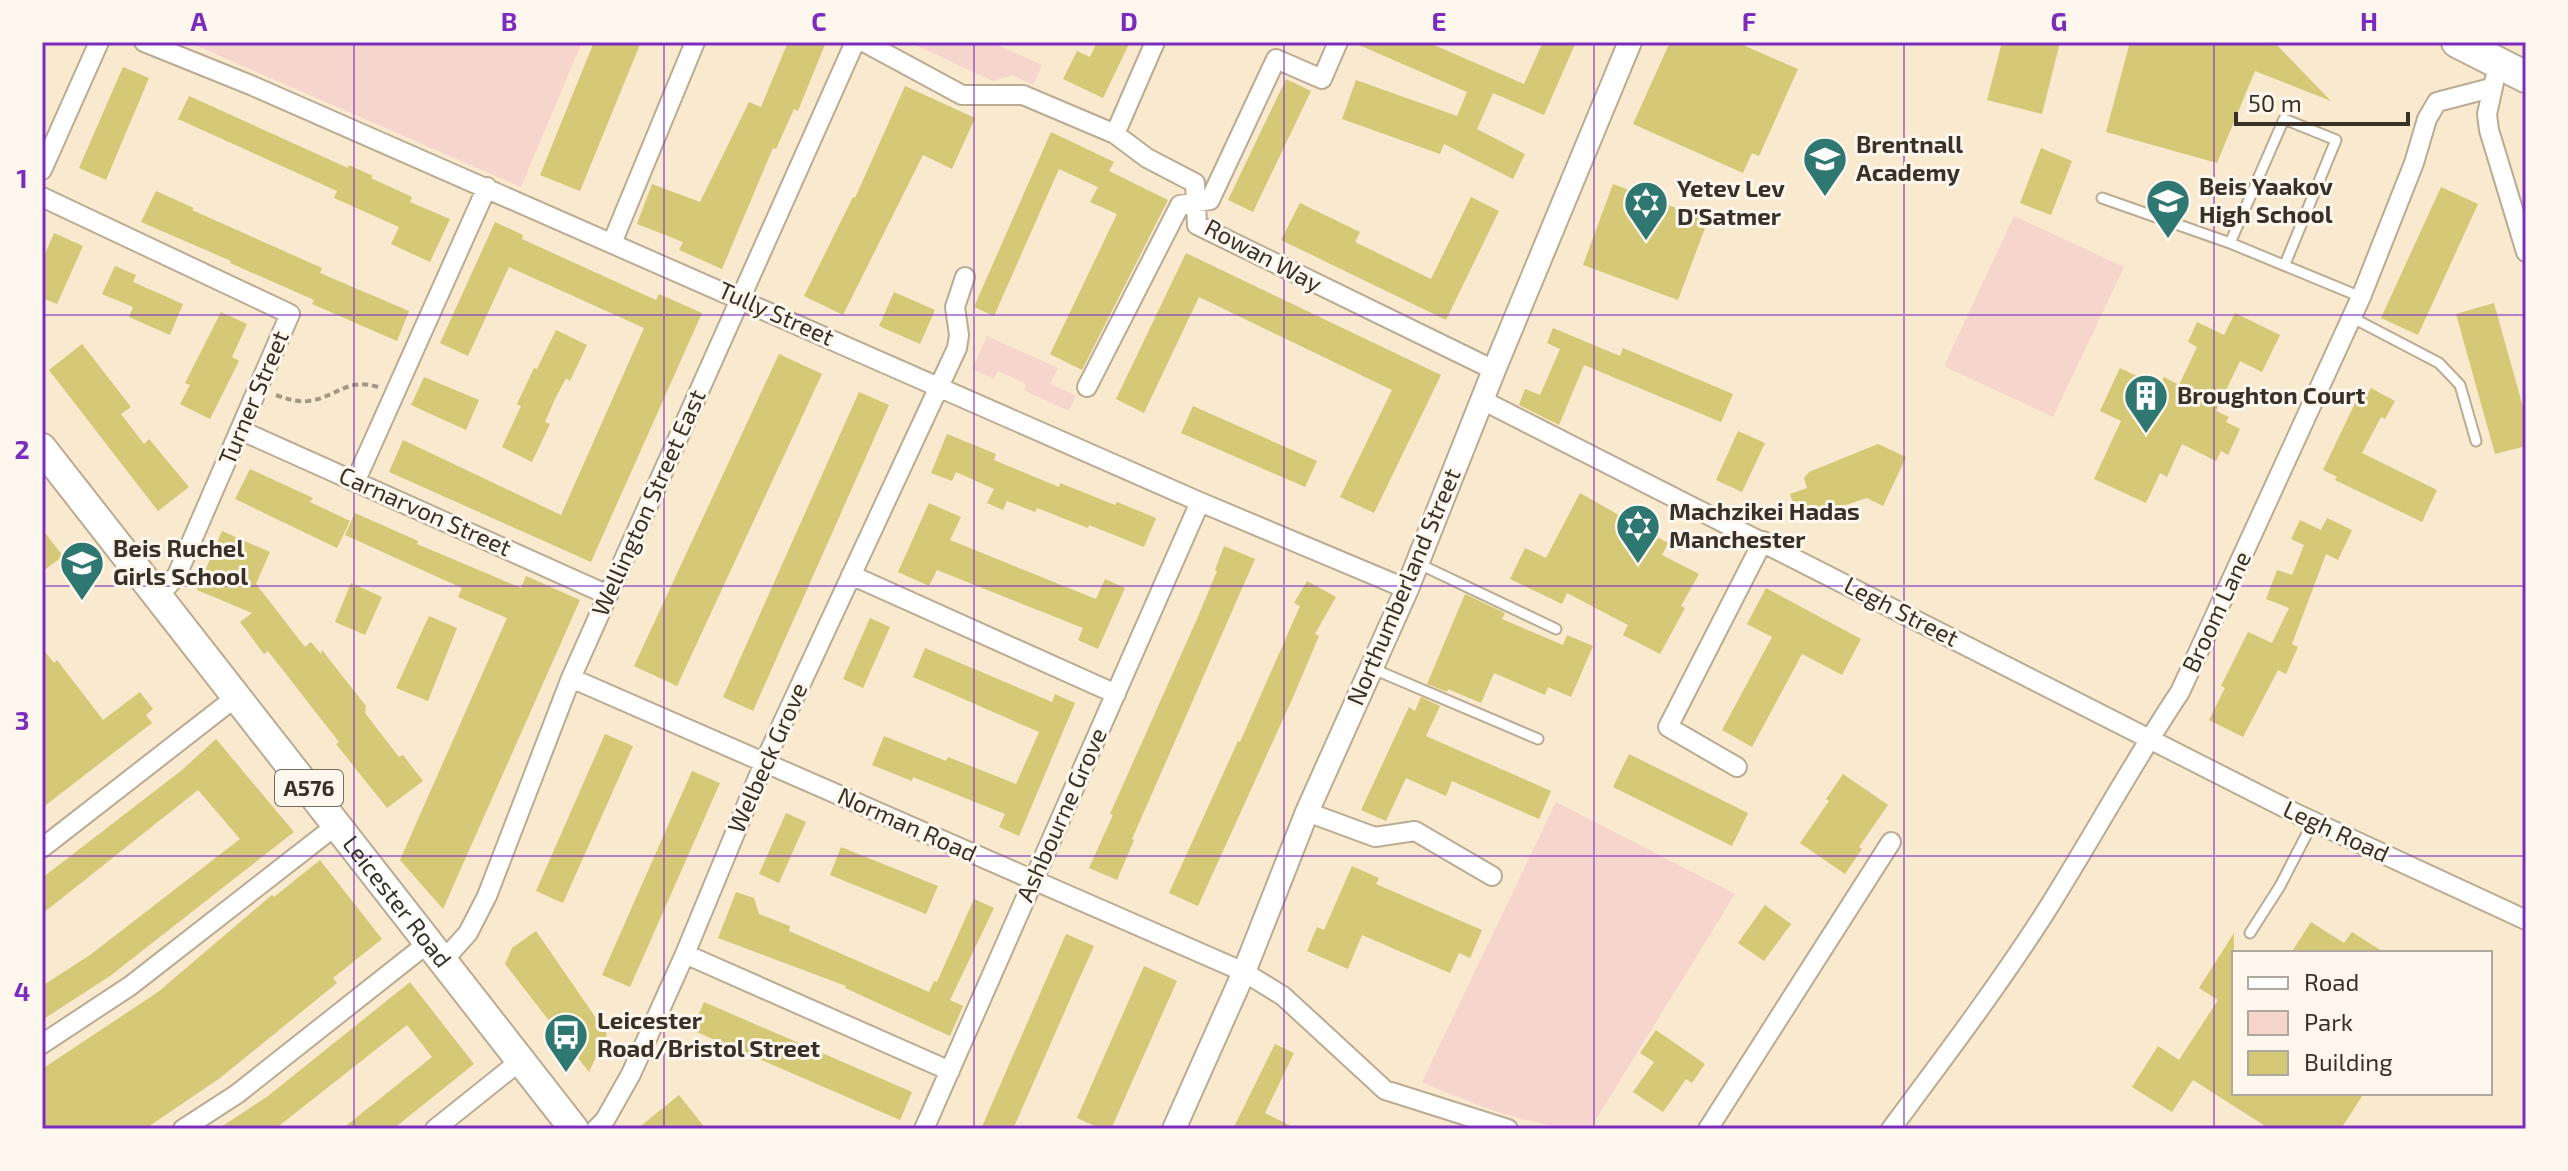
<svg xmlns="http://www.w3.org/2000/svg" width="2568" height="1171" viewBox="0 0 2568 1171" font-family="'Exo 2',sans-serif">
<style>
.green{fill:#f6d5cc}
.building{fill:#d5c877}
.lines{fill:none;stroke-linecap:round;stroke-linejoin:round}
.service-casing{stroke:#baab93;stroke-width:13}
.minor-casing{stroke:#baab93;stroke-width:22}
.tertiary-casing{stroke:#baab93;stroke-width:26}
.primary-casing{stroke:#baab93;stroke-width:32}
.trunk-casing{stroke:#baab93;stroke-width:34}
.path{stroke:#a39885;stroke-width:4;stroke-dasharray:6 4;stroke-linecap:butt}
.service{stroke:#fff;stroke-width:9}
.minor{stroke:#fff;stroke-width:18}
.tertiary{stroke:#fff;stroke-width:22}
.primary{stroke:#fff;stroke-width:28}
.trunk{stroke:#fff;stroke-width:30}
.grid{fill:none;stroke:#7b2cbf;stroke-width:2;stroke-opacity:0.55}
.labels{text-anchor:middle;stroke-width:6;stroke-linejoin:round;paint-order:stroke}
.shield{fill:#fef7ed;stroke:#736c62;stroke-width:2}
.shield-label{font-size:22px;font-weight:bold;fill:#373127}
.poi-label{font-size:24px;font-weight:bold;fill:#373127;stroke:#fef7ed;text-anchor:start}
.street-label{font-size:24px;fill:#373127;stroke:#fef7ed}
.neatline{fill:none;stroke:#7b2cbf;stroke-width:3}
.grid-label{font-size:26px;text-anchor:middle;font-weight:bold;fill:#7b2cbf}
</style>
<rect width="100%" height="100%" fill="#f9e9cf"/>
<path class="green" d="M188,42H582L521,187Z
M909,42H992L1042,65L1033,85L1013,75L993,81Z
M2014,216L2124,267L2053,417L1944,366Z
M987,336L1058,368L1050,384L1076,396L1069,411L1024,390L1026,384L998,371L994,379L972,369Z
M1556,802L1735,894L1590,1129C1536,1129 1472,1104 1422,1082Z"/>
<path class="building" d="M594,42H641L580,191L540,175Z
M788,42H826L798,111L794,109L776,149L773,148L722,269L679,250L683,242L637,224L652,184L700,202L749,102L761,107Z
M1097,42H1130L1103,98L1063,79L1077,51L1090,57Z
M1352,42H1427L1524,84L1543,42H1576L1544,115L1493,93L1477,129L1525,154L1513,179L1444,144L1440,154L1342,119L1356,80L1457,116L1467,92Z
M1670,42H1736L1798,69L1759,156L1752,153L1743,173L1633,124Z
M2002,42H2060L2042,114L1987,100Z
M2130,42H2274L2331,101L2255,71L2217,163L2106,132Z
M123,67L149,78L106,180L79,168Z
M1286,79L1311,91L1253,212L1228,200Z
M905,86L975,118L952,169L923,155L843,315L804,296L853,197L855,198Z
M189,96L348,168L349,165L373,176L371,178L412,197L410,202L450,219L430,262L391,244L399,227L334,198L337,191L178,119Z
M1051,132L1114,162L1109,171L1168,200L1082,370L1050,354L1117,214L1090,202L1098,187L1059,169L994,316L974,307Z
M2041,148L2072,161L2051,215L2020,203Z
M1613,184L1708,220L1678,300L1583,265Z
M2441,187L2478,204L2418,335L2381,318Z
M156,191L194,208L192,210L322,268L320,273L409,311L397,341L312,304L314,300L230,263L231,261L141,222Z
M1471,197L1499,211L1446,320L1281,240L1300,203L1360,232L1355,242L1431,279Z
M495,222L523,235L522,239L656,300L659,294L702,313L591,562L389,472L403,440L561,515L644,328L509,267L468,356L440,343Z
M54,233L83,246L57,304L42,298V261Z
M1186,253L1441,375L1374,513L1340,497L1392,390L1199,297L1144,413L1116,399Z
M115,266L136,275L133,282L183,304L170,335L129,317L133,307L102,294Z
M894,292L935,310L920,344L879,326Z
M2494,303L2526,418V446L2495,454L2456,314Z
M221,312L247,324L232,357L239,361L210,419L180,404L190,385L185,383Z
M2235,313L2280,335L2262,372L2240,361L2216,411L2229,417L2226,422L2240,429L2228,455L2221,451L2216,461L2182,444L2167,477L2160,473L2146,503L2094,479L2121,421L2100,411L2120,368L2159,387L2164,377L2179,385L2197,347L2188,342L2197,322L2224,335Z
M1553,328L1620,356L1623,348L1733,394L1721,422L1584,365L1559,425L1519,405L1525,389L1540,395L1560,349L1547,343Z
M556,330L587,345L570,381L566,378L555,399L545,422L550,424L532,462L502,447L521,406L517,404L526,385L534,368L537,369Z
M82,344L131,407L121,414L144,444L149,439L189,487L158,511L49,370Z
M779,354L822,374L677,686L634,666Z
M424,377L479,400L466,430L411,405Z
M2371,388L2395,401L2385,419L2381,417L2362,453L2437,490L2422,522L2335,480L2337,477L2323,470L2357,399L2363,402Z
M859,392L889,405L753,711L723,697Z
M1193,406L1317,461L1305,487L1181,433Z
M1738,431L1765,443L1742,492L1716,480Z
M947,434L996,454L994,460L1059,487L1060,483L1115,505L1117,502L1156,518L1144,547L1089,525L1088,528L1037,508L1035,512L1007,501L1003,510L987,503L994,489L956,472L952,481L931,473Z
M1878,444L1906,457L1883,506L1867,498L1815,515L1794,506L1790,494L1807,488L1804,478L1809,472Z
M250,469L313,498L310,502L350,521L337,548L235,499Z
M1580,493L1668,543L1662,555L1699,574L1681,606L1685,608L1660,654L1623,635L1628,625L1567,593L1562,604L1510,579L1525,548L1546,558Z
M929,503L961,517L950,540L1096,599L1105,579L1125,588L1098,649L1078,640L1083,628L937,570L929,586L898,572Z
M355,513L418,541L417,544L521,588L526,576L580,600L443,909L400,860L507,618L458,597L462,588L345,535Z
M2327,518L2352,530L2338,560L2326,554L2292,644L2298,647L2286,674L2278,670L2243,737L2209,720L2225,688L2221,686L2248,632L2272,643L2289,608L2266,599L2277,570L2292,575L2304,545L2291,539L2300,520L2321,530Z
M42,529L63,556L42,572Z
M222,531L270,552L256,584L305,647L311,642L321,654L322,650L366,706L365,713L399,757L403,755L423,781L387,808L336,744L339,742L268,651L264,654L240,622L252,613L197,590Z
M1224,546L1255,559L1132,839L1134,840L1117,880L1089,868L1113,815L1110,814L1197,619L1217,571L1215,570Z
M1307,581L1336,597L1315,634L1319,636L1294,695L1198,906L1169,893L1238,741L1240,742L1300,606L1294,603Z
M351,583L382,597L365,635L335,622Z
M1766,588L1861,639L1842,675L1802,654L1752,747L1722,730L1772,637L1747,624Z
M1465,594L1505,613L1502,619L1563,645L1567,635L1593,646L1571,697L1548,687L1545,695L1494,673L1481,703L1448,689L1447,692L1427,684Z
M429,616L457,628L428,701L396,688Z
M870,618L890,627L863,688L843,679Z
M42,648L54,663L57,660L103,720L140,692L153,709L146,715L152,723L42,808Z
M925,648L1052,702L1055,694L1075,703L1019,836L999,827L1005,814L913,777L912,781L872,765L884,736L946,761L948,757L1016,784L1039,732L913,677Z
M1421,697L1440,706L1426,736L1551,791L1539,819L1452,781L1446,796L1406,778L1386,821L1361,810L1409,707L1415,711Z
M605,734L633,746L563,903L536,891Z
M216,739L294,832L110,976L42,1020V986L90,955L240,839L198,790L42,914V878L182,770Z
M1629,754L1748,813L1732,846L1613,787Z
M692,771L720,783L630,987L602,975Z
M1843,774L1888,805L1859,847L1862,849L1845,874L1800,843L1829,801L1826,799Z
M786,813L806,822L779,883L759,874Z
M841,847L938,886L926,914L830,875Z
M320,860L382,939L333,978L337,983L220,1078L145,1129H42V1069L158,992L272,895L274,897Z
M1352,866L1379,878L1376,884L1482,930L1470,958L1459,953L1450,973L1362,935L1348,969L1307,951L1317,927L1324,930Z
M736,892L754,898L759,914L790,926L789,931L929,992L934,981L937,982L974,899L994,908L950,1000L963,1006L950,1036L845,988L846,986L718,938Z
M1765,905L1791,924L1764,961L1738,943Z
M2311,922L2344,943L2352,932L2385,953H2291Z
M536,931L607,1034L589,1072L505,964L512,948Z
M2234,933V1093H2364L2341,1129H2270L2193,1080L2172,1112L2132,1087L2158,1046L2179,1060L2218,1000L2199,988Z
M1066,934L1094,946L1072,995L1013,1129H981Z
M1144,966L1177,981L1111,1129H1101L1077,1118Z
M410,982L474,1064L393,1129H342L432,1057L407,1025L275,1129H218L268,1096Z
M704,1002L912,1092L900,1120L692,1030Z
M1656,1030L1705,1064L1692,1083L1686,1079L1663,1112L1633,1092L1654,1062L1640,1053Z
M1275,1044L1294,1053L1265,1113L1297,1129H1233Z
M679,1095L706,1129H637Z"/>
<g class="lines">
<g class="service-casing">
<path id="service" d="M2102,198L2230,243
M2285,264L2336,140L2284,119L2230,243L2361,297
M2351,317L2439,363L2460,385L2476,441
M1417,563L1556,629
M1371,668L1538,739
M2250,933L2280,886L2313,822"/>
</g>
<g class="minor-casing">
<path id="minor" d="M144,42L253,86L1200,502L1407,589
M864,42L962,95H1023L1115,134
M1155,42L1115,134L1147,158L1195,183L1197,225L1494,370
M2495,78L2487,114L2489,130L2526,252
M42,170L99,42
M42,197L290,314L177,575L158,597
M612,243L695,42
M1087,387L1180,205L1210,200L1276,59L1322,79L1338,42
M1482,400L2297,814L2526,920
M240,430L608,595
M356,480L487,187
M851,575L1116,694
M571,678L1244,972L1283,996L1385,1090L1508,1129
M1737,767L1668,727L1763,541
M1307,812L1375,837L1415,831L1492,876
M42,848L236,697
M685,954L950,1071
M442,962L468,933L487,896L571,678L855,42
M42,1044L130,986L338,824
M183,1129L237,1094L428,943
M435,1129L520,1061
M596,1129L605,1120L631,1074L685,954L764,763L957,348L959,335L955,307L965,277
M924,1129L1200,502
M1708,1129L1891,842
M1891,1129C1943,1059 1996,989 2043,916C2090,842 2131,765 2180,692L2361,297L2414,163L2427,119L2437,102L2491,88"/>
</g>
<g class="tertiary-casing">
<path id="tertiary" d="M1174,1129L1244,972L1307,812L1407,589L1494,370L1630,42"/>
</g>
<g class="primary-casing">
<g id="primary">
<path id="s1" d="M42,448L574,1129"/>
</g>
</g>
<g class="trunk-casing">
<path id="trunk" d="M2457,42L2526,77"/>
</g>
<path class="path" d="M276,395C287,399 296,402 308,401C335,398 347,377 378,387"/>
<use href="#service" class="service"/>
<use href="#minor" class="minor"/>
<use href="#tertiary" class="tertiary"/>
<use href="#primary" class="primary"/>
<use href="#trunk" class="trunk"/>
</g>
<path class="grid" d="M354,42V1129M664,42V1129M974,42V1129M1284,42V1129M1594,42V1129M1904,42V1129M2214,42V1129M42,315H2526M42,586H2526M42,856H2526"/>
<defs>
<g id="school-pin" transform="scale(2.3)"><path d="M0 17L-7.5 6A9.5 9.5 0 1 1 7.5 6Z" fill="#2f7771" stroke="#fef7ed"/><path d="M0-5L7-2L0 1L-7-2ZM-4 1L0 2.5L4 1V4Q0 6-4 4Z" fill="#fff"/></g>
<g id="synagogue-pin" transform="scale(2.3)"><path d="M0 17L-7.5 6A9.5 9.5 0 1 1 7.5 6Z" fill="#2f7771" stroke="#fef7ed"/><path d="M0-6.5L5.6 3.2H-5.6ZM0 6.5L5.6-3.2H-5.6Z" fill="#fff"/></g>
<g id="building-pin" transform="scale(2.3)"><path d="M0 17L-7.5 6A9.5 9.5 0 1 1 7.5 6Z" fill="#2f7771" stroke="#fef7ed"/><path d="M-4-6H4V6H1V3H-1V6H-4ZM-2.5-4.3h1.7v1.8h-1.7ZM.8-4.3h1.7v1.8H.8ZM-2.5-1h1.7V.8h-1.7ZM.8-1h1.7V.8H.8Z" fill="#fff"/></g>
<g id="bus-pin" transform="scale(2.3)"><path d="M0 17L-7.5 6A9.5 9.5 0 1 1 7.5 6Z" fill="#2f7771" stroke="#fef7ed"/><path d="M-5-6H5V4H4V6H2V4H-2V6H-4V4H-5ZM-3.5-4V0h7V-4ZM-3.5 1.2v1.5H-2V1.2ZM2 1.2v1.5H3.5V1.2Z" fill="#fff"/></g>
</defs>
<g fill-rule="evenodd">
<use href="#school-pin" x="1825" y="159"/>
<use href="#school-pin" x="2168" y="201"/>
<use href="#synagogue-pin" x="1646" y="203"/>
<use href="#building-pin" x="2146" y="396"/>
<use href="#synagogue-pin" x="1638" y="526"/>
<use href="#school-pin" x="82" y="563"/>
<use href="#bus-pin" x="566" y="1035"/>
</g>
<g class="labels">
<rect class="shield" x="275" y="770" width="68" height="36" rx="6"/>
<g class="shield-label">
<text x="309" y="796">A576</text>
</g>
<g class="poi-label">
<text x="1856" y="153">Brentnall<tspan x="1856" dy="28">Academy</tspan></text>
<text x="2199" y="195">Beis Yaakov<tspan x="2199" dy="28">High School</tspan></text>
<text x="1677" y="197">Yetev Lev<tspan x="1677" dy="28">D'Satmer</tspan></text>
<text x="2177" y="404">Broughton Court</text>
<text x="1669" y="520">Machzikei Hadas<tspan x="1669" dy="28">Manchester</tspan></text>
<text x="113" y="557">Beis Ruchel<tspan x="113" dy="28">Girls School</tspan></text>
<text x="597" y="1029">Leicester<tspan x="597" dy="28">Road/Bristol Street</tspan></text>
</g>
<g class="street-label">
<text transform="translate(1263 256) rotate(28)" y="8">Rowan Way</text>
<text transform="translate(776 314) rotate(24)" y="8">Tully Street</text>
<text transform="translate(254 398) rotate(-67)" y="8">Turner Street</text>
<text transform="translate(649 503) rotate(-66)" y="8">Wellington Street East</text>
<text transform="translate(425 512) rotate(24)" y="8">Carnarvon Street</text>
<text transform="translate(1404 587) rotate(-67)" y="8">Northumberland Street</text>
<text transform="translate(1901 612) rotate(27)" y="8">Legh Street</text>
<text transform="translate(2217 612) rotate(-65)" y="8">Broom Lane</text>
<text transform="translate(768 758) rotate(-66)" y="8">Welbeck Grove</text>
<text transform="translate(1062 815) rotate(-66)" y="8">Ashbourne Grove</text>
<text transform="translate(907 825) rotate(24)" y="8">Norman Road</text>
<text transform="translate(2336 832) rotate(25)" y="8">Legh Road</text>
<text dy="8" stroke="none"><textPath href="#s1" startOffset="576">Leicester Road</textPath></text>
</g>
</g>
<rect width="2568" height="1171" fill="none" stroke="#fef7ed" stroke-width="88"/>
<rect x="2232" y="951" width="260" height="144" fill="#fef7ed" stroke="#aea89e" stroke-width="2"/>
<rect x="2248" y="977" width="40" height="12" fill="#ffffff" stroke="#aea89e" stroke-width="2"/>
<text x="2304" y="991" font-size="24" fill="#373127">Road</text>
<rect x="2248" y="1011" width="40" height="24" fill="#f6d5cc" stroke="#aea89e" stroke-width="2"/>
<text x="2304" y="1031" font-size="24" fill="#373127">Park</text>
<rect x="2248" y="1051" width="40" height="24" fill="#d5c877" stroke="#aea89e" stroke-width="2"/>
<text x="2304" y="1071" font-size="24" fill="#373127">Building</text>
<path d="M2236 112v12h172v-12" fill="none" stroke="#373127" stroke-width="4"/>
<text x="2248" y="112" font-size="24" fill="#373127" stroke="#fef7ed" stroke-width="6" paint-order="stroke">50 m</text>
<rect x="44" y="44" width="2480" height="1083" class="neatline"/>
<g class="grid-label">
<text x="199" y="31">A</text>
<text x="509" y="31">B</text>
<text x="819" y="31">C</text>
<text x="1129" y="31">D</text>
<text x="1439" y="31">E</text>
<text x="1749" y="31">F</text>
<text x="2059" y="31">G</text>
<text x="2369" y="31">H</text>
<text x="22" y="188">1</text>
<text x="22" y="459">2</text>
<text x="22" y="730">3</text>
<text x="22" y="1001">4</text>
</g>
</svg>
